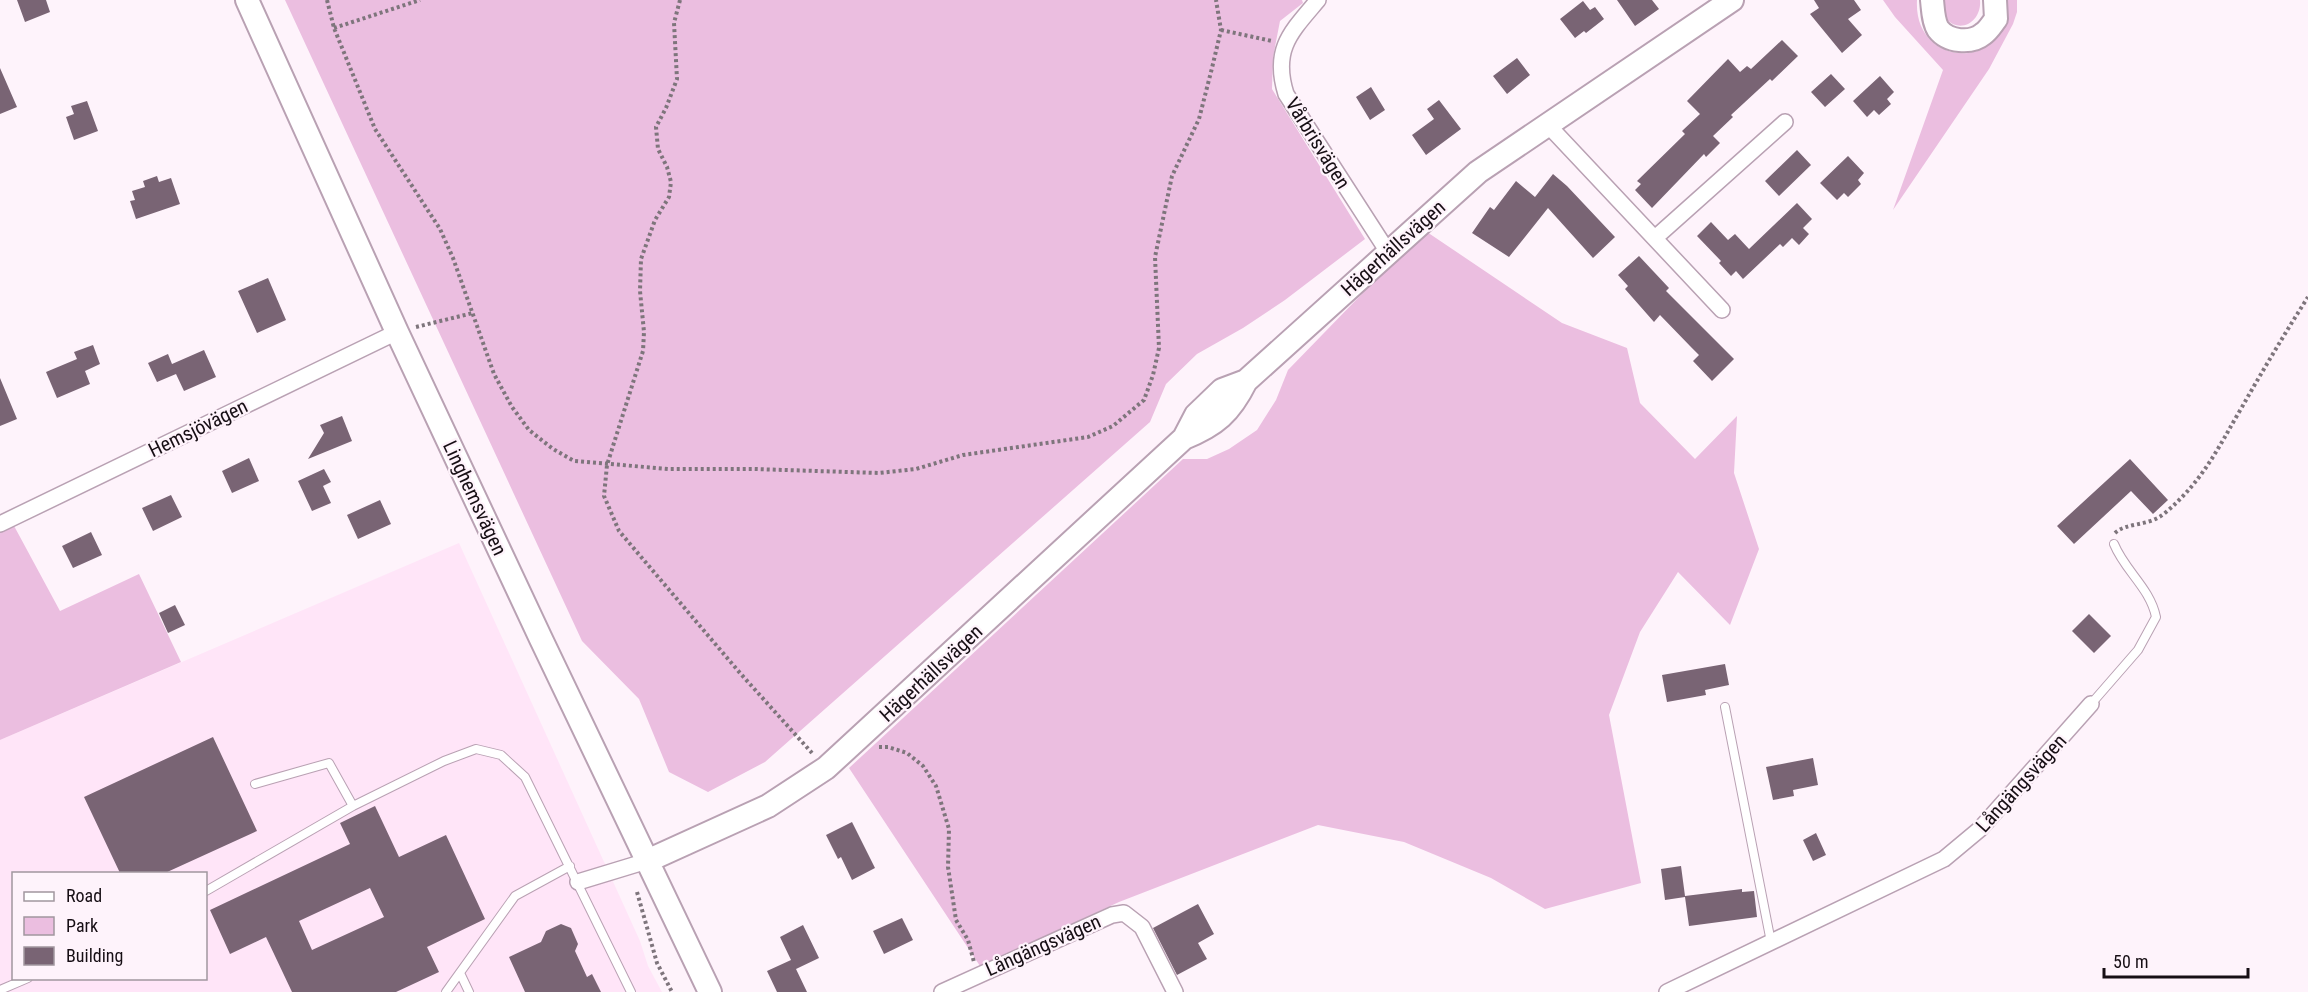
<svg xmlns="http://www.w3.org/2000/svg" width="2308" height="992" viewBox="0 0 2308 992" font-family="'Roboto Condensed',sans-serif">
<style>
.built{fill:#ffe5f8;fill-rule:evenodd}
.green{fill:#ebbee0}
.building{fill:#796474;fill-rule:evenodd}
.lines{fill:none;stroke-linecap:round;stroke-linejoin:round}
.lane-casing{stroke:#b9a1b3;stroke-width:10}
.street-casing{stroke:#b9a1b3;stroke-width:18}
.secondary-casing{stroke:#b9a1b3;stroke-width:26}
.path{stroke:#7e757c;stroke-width:4;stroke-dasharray:3 3;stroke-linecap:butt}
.lane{stroke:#fff;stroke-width:8}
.street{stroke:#fff;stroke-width:15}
.secondary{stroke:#fff;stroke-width:22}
.labels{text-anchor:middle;stroke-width:4.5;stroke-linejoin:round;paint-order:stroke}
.street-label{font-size:20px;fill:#160e14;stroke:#fef3fb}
</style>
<rect width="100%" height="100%" fill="#fef3fb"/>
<path class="built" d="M459,543L640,941L648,966L662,992H0V740ZM14,874H206V978H14Z"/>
<path class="green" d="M285,0H1302L1303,3L1280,21L1273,57L1272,89L1365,239L1285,300L1243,328L1197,354L1166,384L1150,422L765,762L708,792L669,772L639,699L582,641Z
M1883,0H1917C1913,70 2012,72 2006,0H2017V12L2013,24L1989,69L1893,210L1943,70L1895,17Z
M1940,0H1980C1982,20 1962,35 1946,19Z
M1424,230L1562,323L1627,348L1640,403L1695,459L1737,416L1734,473L1759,549L1730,625L1678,572L1640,632L1609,715L1641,883L1545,909L1491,878L1404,842L1318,825L1119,902L980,966L849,768L1183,459H1207L1229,449L1257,430L1276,400L1288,370Z
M13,524L60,611L139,574L181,662L0,740V531Z"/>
<path class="building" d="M17,0H46L50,12L25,22Z
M1617,0H1652L1659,9L1635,26Z
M1814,0H1854L1861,10L1848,19L1862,35L1842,53L1810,14L1819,8Z
M1583,1L1590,10L1595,7L1604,19L1586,33L1584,31L1575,38L1560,19Z
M1782,40L1798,56L1772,81L1770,79L1731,115L1733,117L1713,136L1720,143L1706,157L1704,154L1652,208L1635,190L1641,184L1637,181L1685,134L1682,131L1700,114L1687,101L1728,59L1740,72L1747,66L1751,69Z
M1517,58L1530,75L1507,94L1493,76Z
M0,68L17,107L0,114Z
M1831,74L1845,89L1825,107L1811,92Z
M1880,76L1894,92L1887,99L1891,104L1879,115L1874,110L1867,117L1853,101Z
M1371,87L1385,110L1370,120L1356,97Z
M1439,100L1461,129L1426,155L1412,135L1434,119L1427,109Z
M87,101L98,131L74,140L66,117L74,114L71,106Z
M1797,150L1811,165L1779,196L1765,181Z
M1848,156L1864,173L1858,180L1861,184L1848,197L1844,193L1837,200L1820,183Z
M1553,174L1567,186L1615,237L1593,258L1548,208L1509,257L1472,233L1490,207L1494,210L1516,181L1535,197Z
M157,176L159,182L171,178L180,204L136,219L130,201L135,200L132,191L145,187L143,181Z
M1797,203L1812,219L1803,228L1809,234L1799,245L1792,238L1783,247L1780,244L1743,279L1736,271L1731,276L1719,263L1721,261L1697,236L1711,222L1728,240L1735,234L1749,249Z
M1639,256L1669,288L1666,291L1734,359L1712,381L1693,361L1699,355L1690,346L1660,315L1654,322L1625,289L1628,286L1618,275Z
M268,278L286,320L257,333L238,291Z
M93,345L100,364L85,371L90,384L57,398L46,372L77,359L74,352Z
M204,350L216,377L184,391L176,374L157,382L148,363L168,354L172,364Z
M0,378L17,419L0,426Z
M342,416L352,441L308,459L324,433L320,425Z
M249,458L259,481L232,493L222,471Z
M2130,459L2168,500L2153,514L2131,491L2074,544L2057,526Z
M324,469L331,482L323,486L331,503L312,511L298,481Z
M171,495L182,517L153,531L142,508Z
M380,500L391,524L358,539L347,515Z
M91,532L102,555L73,568L62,546Z
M175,605L185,625L168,633L159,613Z
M2089,614L2111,636L2094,653L2072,631Z
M1725,664L1729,685L1705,690L1706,695L1667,702L1662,675Z
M213,737L257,831L165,873H120L84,797Z
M1813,758L1818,785L1793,790L1794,796L1773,800L1766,767Z
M375,806L399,857L446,835L485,919L427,947L439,972L396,992H292L266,937L230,954L210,910L350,844L340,823ZM370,888L384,917L312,950L299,921Z
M852,822L875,868L852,880L841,857L838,859L826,835Z
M1816,833L1826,855L1813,861L1803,840Z
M1681,866L1685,896L1742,889V892L1754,891L1757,917L1689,926L1685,897L1665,900L1661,869Z
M1198,904L1214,934L1198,943L1207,959L1177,975L1153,928Z
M902,918L913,940L884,954L873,931Z
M561,924L571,928L578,944L575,951L587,977L592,974L601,992H525L509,957L541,942L546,931Z
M803,925L819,958L796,969L807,992H777L767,971L791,960L780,937Z"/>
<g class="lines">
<g class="lane-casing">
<path id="lane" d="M2091,704L2138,650L2156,617C2150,588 2125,571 2114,544
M1725,707L1771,942
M255,784L329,763L353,806
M206,891L353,806L444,761L476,749L501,755L525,777L631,992
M460,973L469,992
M0,990L28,978
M446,992L515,896L570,866"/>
</g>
<g class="street-casing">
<path id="street" d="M1318,0C1291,32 1272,49 1286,94L1388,252
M1547,124L1722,310
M1655,238L1785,122
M0,524L397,332
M578,882L647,861
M942,992L1112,915L1124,913L1142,927L1175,992
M1667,992L1944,859L1980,829L2091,704"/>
</g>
<g class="secondary-casing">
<path id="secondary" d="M247,0L397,332L541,639L710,992
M1932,0C1933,9 1933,21 1938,29C1948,42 1971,44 1983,34C1988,31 1992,24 1996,19L1995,0
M1184,438C1216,425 1230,413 1246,381L1478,172L1732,0
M647,861L768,806L826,768L1184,438L1196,415L1222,390L1246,381"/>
</g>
<path class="path" d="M327,0L334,28L375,129L440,229L453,258L494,374L512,407L529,430L553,449L574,461L669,469H754L879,473L916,469L963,455L1088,437L1113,426L1144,400L1153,375L1159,348L1155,257L1172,176L1199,119L1212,68L1221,30L1216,0
M680,0L674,23L677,79L666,108L656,127L658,149L667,167L671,182L669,197L655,220L641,259L640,291L644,332L643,351L607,465L604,496L619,531L740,673L812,753
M334,28L420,0
M1221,30L1272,41
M416,327L473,313
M2115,533C2127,522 2148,527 2165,513C2203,481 2218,448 2242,407C2263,370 2285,333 2308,297
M879,747H888L907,753L923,766L936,786L949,829L948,867L956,920L968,940L974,962
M637,892L657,963L672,992"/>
<use href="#lane" class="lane"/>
<use href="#street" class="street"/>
<use href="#secondary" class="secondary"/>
</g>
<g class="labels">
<g class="street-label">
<text transform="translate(1318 143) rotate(58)" y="7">Vårbrisvägen</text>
<text transform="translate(1393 248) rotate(-42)" y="7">Hägerhällsvägen</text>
<text transform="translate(198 428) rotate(-26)" y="7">Hemsjövägen</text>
<text transform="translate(475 498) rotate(65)" y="7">Linghemsvägen</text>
<text transform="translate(931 673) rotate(-43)" y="7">Hägerhällsvägen</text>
<text transform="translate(2021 783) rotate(-48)" y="7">Långängsvägen</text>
<text transform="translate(1043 945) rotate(-24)" y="7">Långängsvägen</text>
</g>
</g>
<rect x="12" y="872" width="195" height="108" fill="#fef3fb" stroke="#a1979f" stroke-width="1.5"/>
<rect x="24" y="892" width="30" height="9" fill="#ffffff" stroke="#a1979f" stroke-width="1.5"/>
<text x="66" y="902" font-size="18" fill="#160e14">Road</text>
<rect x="24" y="917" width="30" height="18" fill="#ebbee0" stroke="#a1979f" stroke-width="1.5"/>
<text x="66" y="932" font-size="18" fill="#160e14">Park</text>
<rect x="24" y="947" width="30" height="18" fill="#796474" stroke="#a1979f" stroke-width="1.5"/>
<text x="66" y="962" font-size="18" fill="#160e14">Building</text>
<path d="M2104 968v9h144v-9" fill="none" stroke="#160e14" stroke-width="3"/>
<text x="2113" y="968" font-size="18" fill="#160e14" stroke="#fef3fb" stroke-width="4.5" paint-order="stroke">50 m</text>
</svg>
